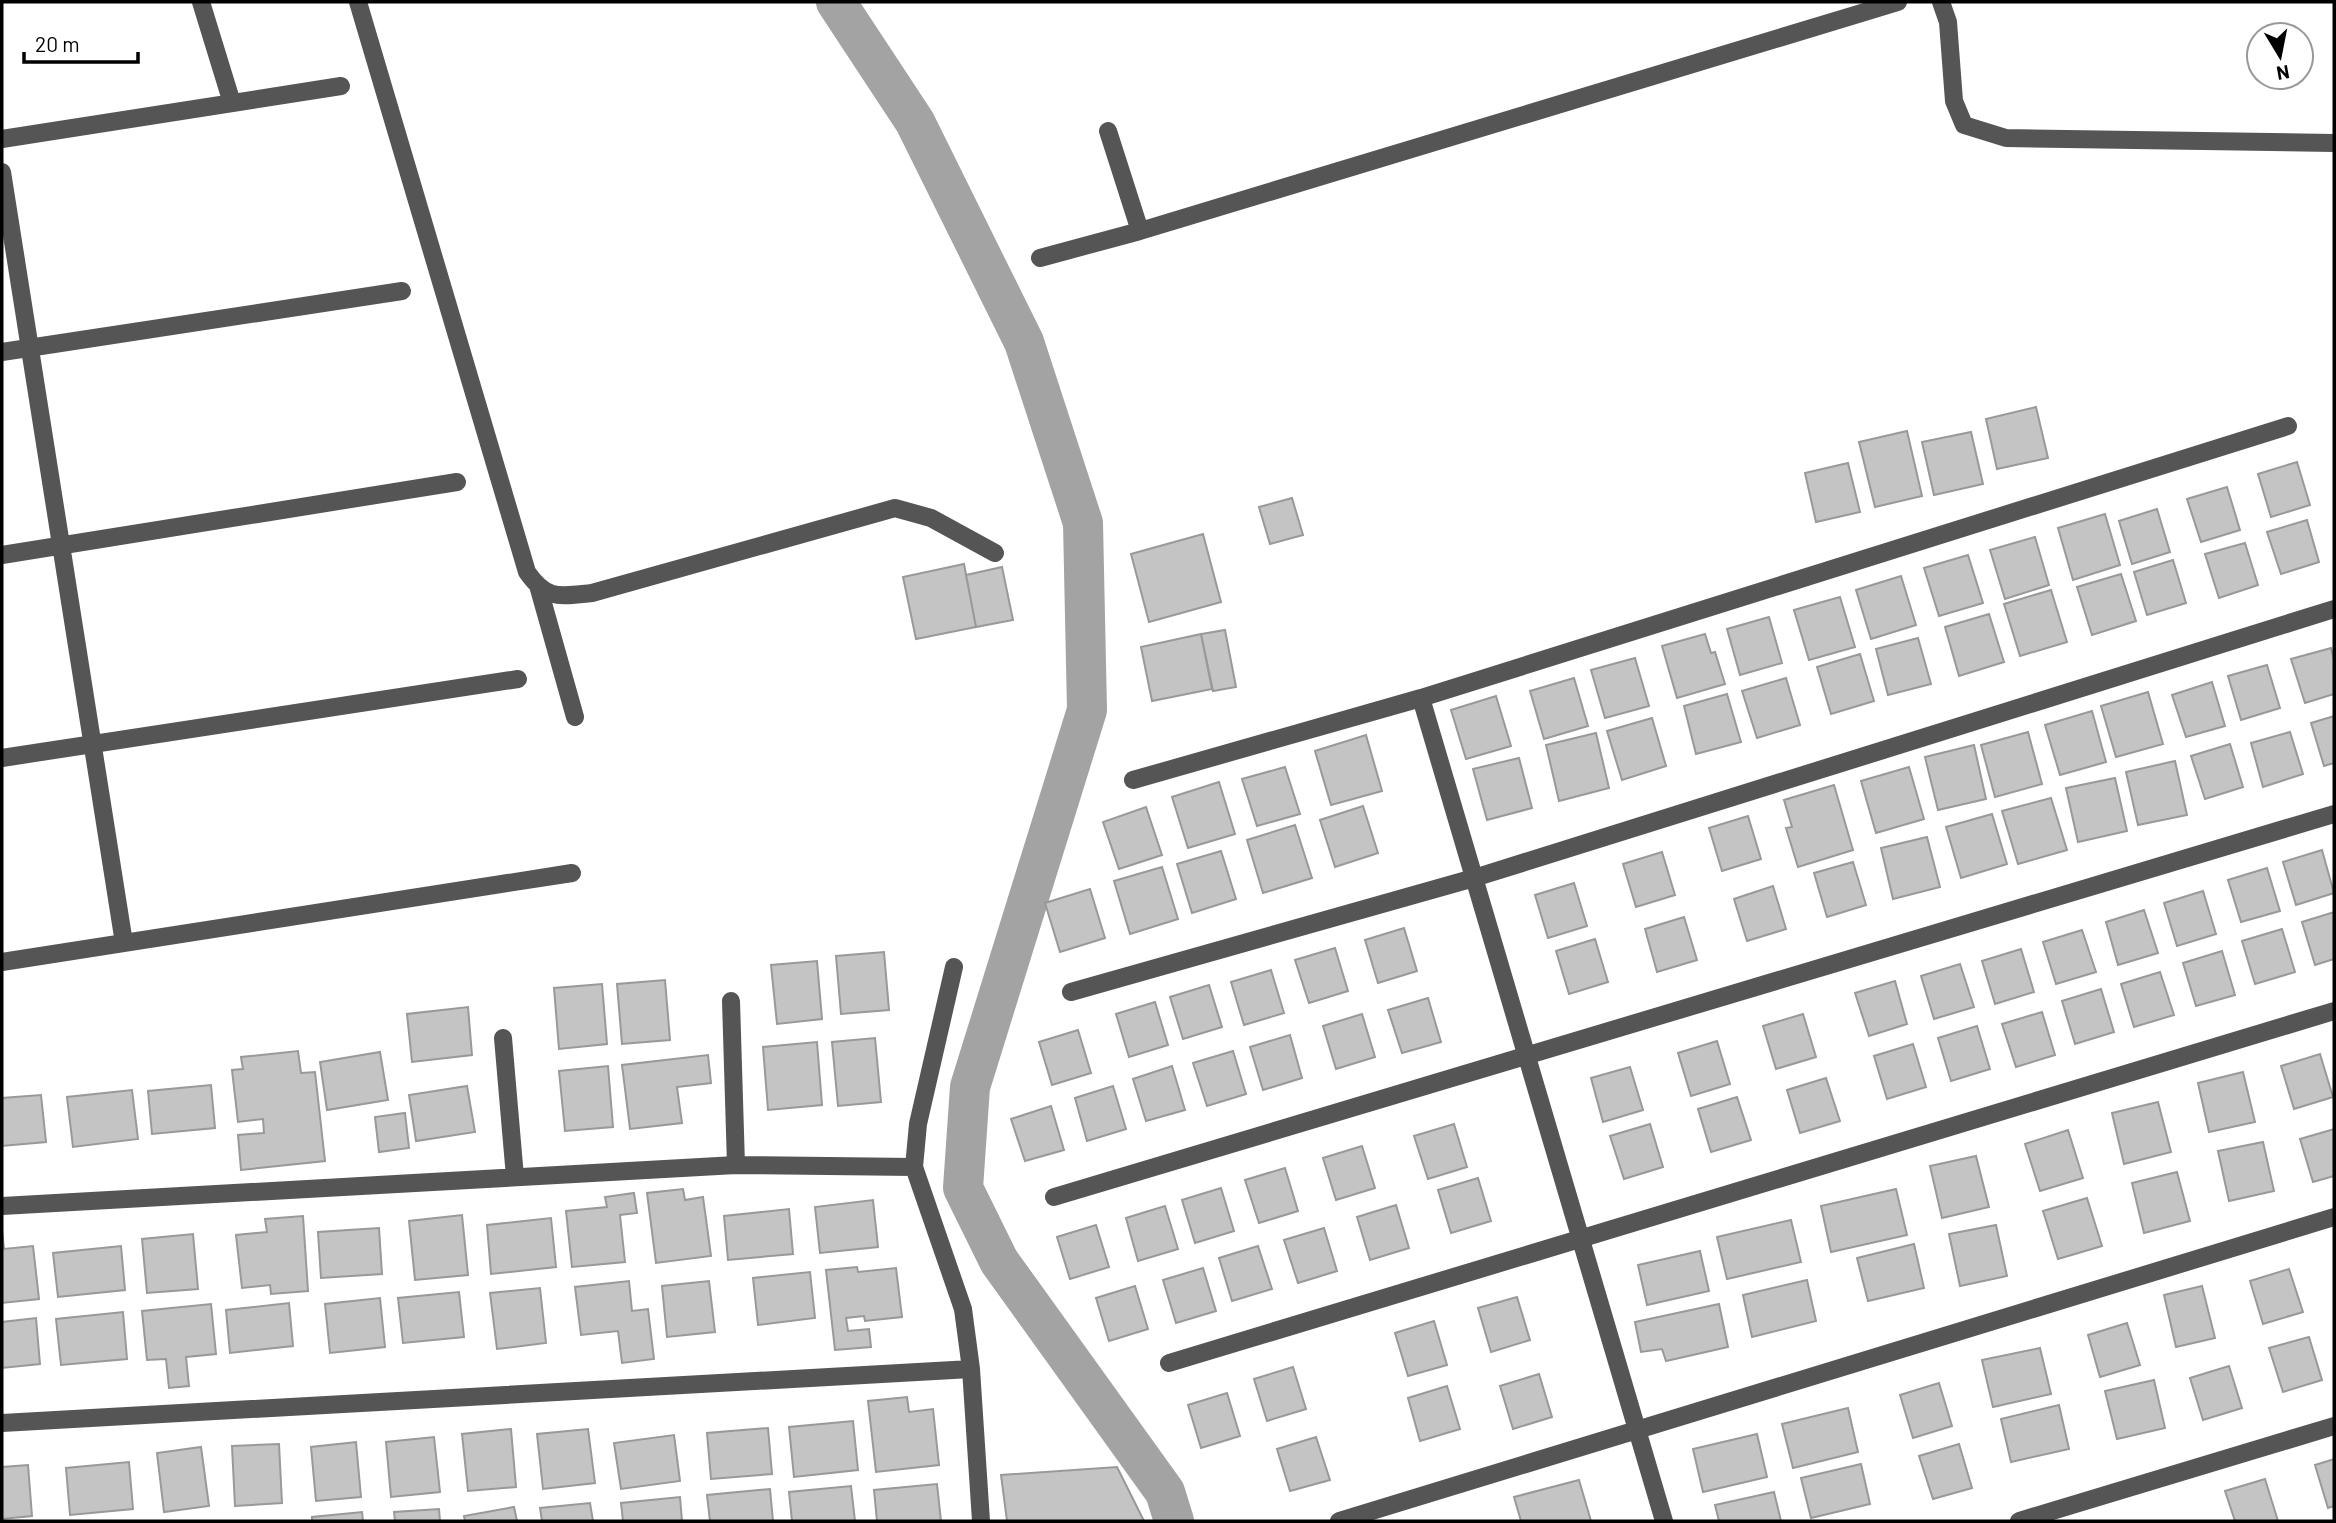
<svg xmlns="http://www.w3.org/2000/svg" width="2336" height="1523" viewBox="0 0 2336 1523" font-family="Barlow,sans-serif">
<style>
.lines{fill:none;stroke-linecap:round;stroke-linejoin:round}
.canal{stroke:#a3a3a3;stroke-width:40}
.building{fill:#c4c4c4;stroke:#999;stroke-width:2}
.minor{stroke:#555;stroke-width:18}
</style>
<rect width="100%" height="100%" fill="#fff"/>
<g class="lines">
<path class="canal" d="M836,2L915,122L1024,342L1083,523L1087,710L970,1087L963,1188L999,1261L1165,1492L1174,1521"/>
</g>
<path class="building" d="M2036,407L2048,458L1997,469L1986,419Z
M1907,431L1922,496L1875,507L1859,442Z
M1971,432L1983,484L1934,495L1922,442Z
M2297,462L2310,505L2271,517L2258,474Z
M1848,463L1860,512L1816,522L1805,473Z
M2227,487L2240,530L2201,542L2187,499Z
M1292,498L1303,535L1270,544L1259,507Z
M2157,509L2170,552L2132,564L2119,521Z
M2105,514L2120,565L2073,580L2058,528Z
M2307,520L2319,562L2281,574L2267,532Z
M1203,534L1221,602L1149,622L1131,554Z
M2035,537L2049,585L2005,599L1990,550Z
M2245,543L2258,585L2219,598L2205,554Z
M1968,555L1983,603L1939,616L1924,568Z
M2173,560L2186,603L2147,615L2134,572Z
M964,564L976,627L916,639L903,577Z
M1002,567L1013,620L976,627L966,575Z
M2121,574L2136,621L2092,635L2077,587Z
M1901,576L1916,625L1871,639L1856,590Z
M2051,590L2067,642L2020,656L2004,604Z
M1840,597L1855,647L1809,660L1794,610Z
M1989,614L2004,662L1959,676L1945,627Z
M1769,617L1782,663L1740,675L1727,629Z
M1225,630L1236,687L1213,691L1201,634Z
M1201,634L1212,689L1152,701L1141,647Z
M1705,634L1711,653L1715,652L1725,684L1677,698L1662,646Z
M1918,638L1931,684L1888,695L1876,649Z
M2331,648L2334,660V694L2305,703L2291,659Z
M1860,654L1874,701L1831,714L1817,667Z
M1635,658L1649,706L1605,718L1591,670Z
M2267,665L2280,708L2241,720L2228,676Z
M1574,678L1588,726L1544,739L1530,691Z
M1786,678L1800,725L1757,738L1742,691Z
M2212,682L2225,726L2186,737L2172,695Z
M2148,692L2163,744L2116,757L2101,706Z
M1727,694L1741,742L1696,754L1684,706Z
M1496,696L1511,746L1466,759L1451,710Z
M2092,711L2106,762L2060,775L2045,725Z
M2334,716V763L2324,766L2311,723Z
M1652,718L1666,766L1622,780L1607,731Z
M2028,732L2042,784L1995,797L1981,745Z
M2290,732L2303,774L2263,787L2251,743Z
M1596,733L1609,788L1559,801L1546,745Z
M1366,735L1382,791L1331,805L1315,751Z
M2230,744L2243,787L2205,799L2191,756Z
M1974,745L1986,799L1938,810L1925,757Z
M1519,758L1532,808L1487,820L1473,769Z
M2175,761L2187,815L2138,825L2126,772Z
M1285,767L1300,814L1257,826L1242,779Z
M1909,767L1924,819L1876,833L1861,781Z
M2115,778L2127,831L2078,842L2066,788Z
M1219,782L1235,834L1188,848L1172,797Z
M1834,785L1853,850L1798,867L1786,828L1792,827L1784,800Z
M2051,798L2067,850L2018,864L2002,811Z
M1363,806L1378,853L1335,867L1320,820Z
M1146,807L1162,855L1119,869L1103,822Z
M1992,814L2007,864L1961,878L1946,827Z
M1748,816L1761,859L1722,871L1709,828Z
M1295,825L1312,878L1263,893L1247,840Z
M1927,837L1940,887L1893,899L1881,848Z
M2322,850L2334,893L2296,905L2283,862Z
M1221,851L1236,899L1192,913L1177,864Z
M1662,852L1675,895L1636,907L1623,864Z
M1853,862L1866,905L1827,917L1814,873Z
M1162,867L1178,919L1130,934L1114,881Z
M2267,868L2280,911L2241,922L2228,880Z
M1574,883L1587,926L1548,938L1535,895Z
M1773,886L1786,929L1747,941L1734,899Z
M1090,889L1105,938L1060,952L1045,903Z
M2203,891L2216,934L2177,946L2164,903Z
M2144,910L2158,953L2118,965L2106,922Z
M2334,912V959L2315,965L2302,922Z
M1684,917L1697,960L1657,972L1645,929Z
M1404,928L1417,971L1378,983L1365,940Z
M2282,929L2295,972L2255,984L2242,941Z
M2082,930L2096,972L2056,984L2043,942Z
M1595,939L1608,982L1569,994L1556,951Z
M1335,948L1348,991L1309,1003L1295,960Z
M2021,949L2034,992L1995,1004L1982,961Z
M2222,951L2235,995L2196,1006L2183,963Z
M884,952L889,1010L841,1014L836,956Z
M817,961L822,1019L777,1024L771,965Z
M1960,964L1974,1007L1934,1019L1921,976Z
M1271,970L1284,1013L1244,1025L1231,982Z
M2160,972L2174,1015L2134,1027L2121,984Z
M665,980L670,1040L622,1044L617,984Z
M1895,981L1907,1024L1869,1036L1855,993Z
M602,984L607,1044L559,1049L554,988Z
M1209,985L1222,1027L1183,1039L1170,997Z
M2101,989L2114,1032L2075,1044L2062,1001Z
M1428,998L1441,1042L1402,1053L1388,1010Z
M1155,1002L1168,1045L1129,1057L1116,1014Z
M468,1007L472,1055L412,1062L407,1014Z
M2042,1012L2055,1055L2016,1067L2002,1024Z
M1362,1014L1375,1057L1336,1069L1323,1026Z
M1803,1014L1816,1057L1776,1069L1763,1026Z
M1977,1026L1990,1069L1951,1081L1938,1038Z
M1078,1030L1091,1073L1052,1085L1039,1042Z
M1290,1035L1302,1078L1263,1090L1250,1047Z
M875,1038L881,1102L838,1106L832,1042Z
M1717,1041L1730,1084L1691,1096L1678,1053Z
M817,1042L822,1105L768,1110L763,1047Z
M1913,1044L1926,1087L1887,1099L1874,1056Z
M298,1051L301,1073L315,1072L325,1161L241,1170L238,1135L264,1133L263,1119L238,1122L232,1070L243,1069L241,1057Z
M1233,1051L1246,1094L1207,1106L1193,1063Z
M380,1052L388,1100L327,1110L320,1062Z
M2320,1054L2333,1097L2294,1109L2281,1066Z
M708,1055L711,1083L677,1087L682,1123L630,1129L622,1065Z
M608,1066L613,1127L565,1131L559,1071Z
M1172,1066L1185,1110L1146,1121L1133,1079Z
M1630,1067L1643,1110L1603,1122L1591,1078Z
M2243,1072L2255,1122L2209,1132L2198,1083Z
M1826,1078L1840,1121L1800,1133L1787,1090Z
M211,1085L215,1128L152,1134L148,1091Z
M467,1086L475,1132L416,1141L409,1095Z
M1113,1086L1126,1129L1087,1141L1075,1098Z
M132,1090L138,1139L73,1147L67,1097Z
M41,1095L46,1142L2,1146V1098Z
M1737,1097L1751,1140L1711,1152L1698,1109Z
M2158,1102L2171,1152L2124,1164L2112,1113Z
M1051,1106L1064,1150L1025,1161L1011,1119Z
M405,1113L409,1148L379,1152L375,1117Z
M1454,1124L1467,1167L1428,1179L1414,1136Z
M1650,1124L1663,1167L1624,1179L1610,1136Z
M2334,1129V1176L2313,1182L2300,1139Z
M2068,1130L2083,1178L2040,1191L2025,1144Z
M2263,1142L2274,1191L2229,1201L2218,1151Z
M1362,1146L1375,1188L1336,1200L1323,1158Z
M1976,1156L1989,1207L1942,1218L1930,1166Z
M1285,1168L1298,1211L1259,1223L1245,1180Z
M2177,1172L2190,1221L2144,1233L2132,1183Z
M1478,1178L1491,1221L1451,1233L1438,1190Z
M1221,1188L1234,1231L1195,1243L1182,1200Z
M683,1189L685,1200L703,1197L711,1256L656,1263L647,1193Z
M1896,1189L1907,1235L1831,1252L1821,1206Z
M634,1193L637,1213L620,1215L625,1262L572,1267L566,1211L607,1207L605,1197Z
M2087,1198L2102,1246L2058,1259L2043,1211Z
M873,1200L878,1247L820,1253L815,1207Z
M1396,1205L1409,1248L1370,1260L1357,1217Z
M1165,1206L1178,1249L1138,1261L1126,1218Z
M789,1209L793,1254L728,1260L724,1216Z
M462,1215L468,1275L415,1280L409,1221Z
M303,1216L308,1291L271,1294L270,1285L242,1288L236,1235L267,1232L265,1219Z
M551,1218L556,1267L491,1274L487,1225Z
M1791,1220L1801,1262L1727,1279L1717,1237Z
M1096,1225L1109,1267L1070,1279L1057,1237Z
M1996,1225L2007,1276L1960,1286L1949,1234Z
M379,1228L382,1274L321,1278L318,1232Z
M1324,1228L1337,1271L1298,1283L1284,1240Z
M2,1230L4,1249L33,1246L39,1299L2,1303Z
M193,1234L198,1289L147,1293L142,1239Z
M1914,1244L1924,1288L1868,1301L1857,1258Z
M121,1246L125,1290L58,1297L53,1253Z
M1258,1246L1272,1289L1232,1301L1219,1258Z
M1700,1251L1709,1291L1647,1305L1638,1265Z
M857,1267L858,1272L896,1268L902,1317L865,1321L864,1316L846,1318L848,1331L869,1329L871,1347L835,1350L826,1270Z
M1203,1268L1216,1311L1176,1323L1163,1280Z
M2289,1269L2303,1312L2263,1324L2250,1281Z
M810,1272L815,1318L758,1325L753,1278Z
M1807,1280L1816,1321L1752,1337L1743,1295Z
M629,1281L632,1311L648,1309L654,1359L622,1363L618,1331L581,1335L575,1287Z
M709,1281L715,1332L667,1337L662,1286Z
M1135,1286L1148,1329L1109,1341L1096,1298Z
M2202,1286L2215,1338L2176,1347L2164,1295Z
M540,1288L546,1343L497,1349L490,1293Z
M459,1292L464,1337L403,1343L398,1298Z
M1517,1297L1530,1340L1491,1352L1478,1308Z
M380,1298L385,1347L330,1353L325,1304Z
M289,1303L293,1346L230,1353L226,1310Z
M211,1304L216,1354L186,1357L189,1386L169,1388L166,1359L147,1360L142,1311Z
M1719,1304L1728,1347L1666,1361L1662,1349L1641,1352L1635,1322Z
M123,1312L127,1359L61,1365L56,1319Z
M36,1318L40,1364L2,1368V1322Z
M1434,1321L1447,1365L1408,1376L1395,1333Z
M2127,1323L2140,1365L2100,1377L2088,1335Z
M2309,1337L2322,1380L2283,1392L2269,1348Z
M2040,1348L2051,1394L1993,1407L1982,1360Z
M2229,1366L2242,1408L2203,1420L2190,1378Z
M1293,1367L1306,1409L1267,1421L1254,1379Z
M1539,1374L1552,1417L1513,1429L1500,1386Z
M2154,1380L2165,1428L2117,1439L2105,1391Z
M1939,1383L1952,1426L1913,1438L1900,1395Z
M1447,1386L1460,1429L1420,1441L1408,1398Z
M1227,1393L1240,1436L1201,1448L1188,1405Z
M907,1397L909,1412L933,1409L939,1465L876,1472L868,1401Z
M2059,1405L2069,1449L2011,1462L2001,1419Z
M1848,1408L1858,1452L1793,1468L1782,1424Z
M853,1421L858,1470L794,1477L789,1427Z
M768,1428L772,1474L711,1479L707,1433Z
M511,1429L516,1487L468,1491L462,1434Z
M588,1429L595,1483L543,1489L537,1434Z
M1757,1434L1767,1477L1703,1492L1693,1449Z
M674,1435L680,1481L621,1489L614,1443Z
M434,1437L440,1492L391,1497L386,1442Z
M1316,1437L1330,1480L1290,1491L1277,1449Z
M356,1442L361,1497L316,1501L311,1447Z
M279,1444L282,1503L235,1506L232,1446Z
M1959,1444L1972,1488L1933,1499L1919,1456Z
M201,1447L209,1506L164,1512L157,1453Z
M2334,1459V1506L2328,1508L2315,1465Z
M129,1462L133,1509L70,1515L66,1468Z
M1861,1464L1870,1504L1811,1518L1801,1478Z
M28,1465L32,1516L2,1519V1467Z
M1117,1467L1144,1521H1007L1001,1475Z
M2265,1479L2278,1521H2235L2225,1491Z
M1579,1480L1591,1521H1521L1514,1497Z
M937,1484L941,1521H877L874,1490Z
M851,1486L855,1521H792L789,1492Z
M770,1489L773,1521H710L707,1495Z
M1774,1492L1781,1521H1719L1715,1505Z
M680,1497L682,1521H623L621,1503Z
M590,1503L593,1521H542L540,1508Z
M514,1507L517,1521H465L464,1516Z
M439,1509L440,1521H395L394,1512Z
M362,1512L363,1521H312V1517Z"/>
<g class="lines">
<path class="minor" d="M201,2L232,103
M358,2L527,572C547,601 560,596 592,593L895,508L931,518L995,553
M1941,2L1948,22L1954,101L1964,125L2006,138L2334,143
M1108,131L1140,231
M2,139L341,86
M2,172L124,943
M1040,258L1140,231L1898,2
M2,352L402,291
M2,555L457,482
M539,589L575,717
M1421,698L1664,1521
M2,758L518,679
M1133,780L1421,698L2288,426
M2,962L572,873
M954,967L918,1124L914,1167L963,1309L971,1369L981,1521
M1071,992L1474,878L2334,609
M731,1001L736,1165
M503,1038L515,1177
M1054,1197L2334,814
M2,1206L736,1165L914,1167
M1169,1363L2334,1011
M2,1423L971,1369
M1339,1521L2334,1217
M2019,1521L2334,1426"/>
</g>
<rect width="2336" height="1523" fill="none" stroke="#000000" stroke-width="7"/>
<g transform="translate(2280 56) rotate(170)"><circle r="33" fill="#ffffff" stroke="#999999" stroke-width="2"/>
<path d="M0-5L12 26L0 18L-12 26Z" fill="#000000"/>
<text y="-10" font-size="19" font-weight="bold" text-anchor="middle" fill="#000000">N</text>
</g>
<path d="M24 52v10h114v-10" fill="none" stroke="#000000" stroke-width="3.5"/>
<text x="35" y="52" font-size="21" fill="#000000" stroke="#ffffff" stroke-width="5" paint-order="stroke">20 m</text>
</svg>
